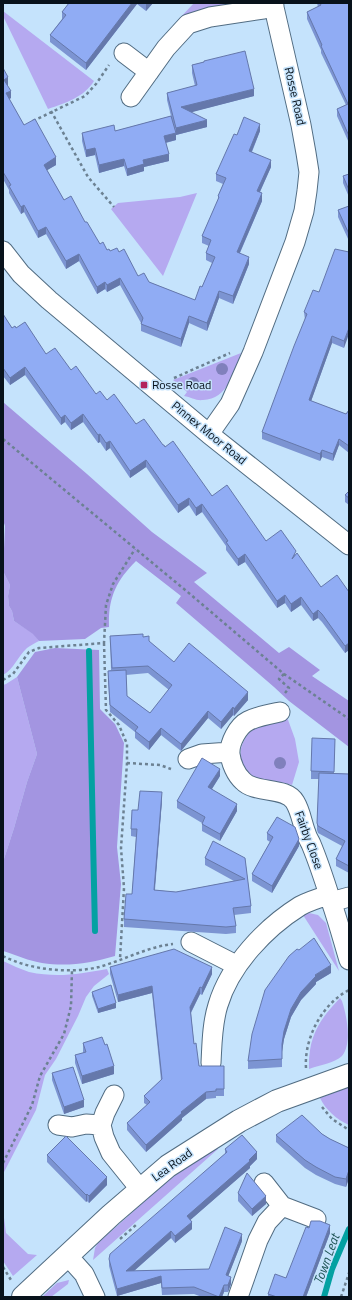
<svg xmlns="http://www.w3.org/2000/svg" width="352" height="1300" viewBox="0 0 352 1300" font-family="'Titillium Web',sans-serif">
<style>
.green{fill:#b5a9f0}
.forest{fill:#a395e1}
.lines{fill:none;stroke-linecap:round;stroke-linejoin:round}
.stream{stroke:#03a1a2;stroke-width:6}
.street-casing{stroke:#516c82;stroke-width:21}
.secondary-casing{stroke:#516c82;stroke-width:24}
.path{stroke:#6c8192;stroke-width:2.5;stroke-dasharray:3 3;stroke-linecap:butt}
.street{stroke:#fff;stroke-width:19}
.secondary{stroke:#fff;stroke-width:22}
.tree{fill:#8080bc}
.wall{fill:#7c94d2;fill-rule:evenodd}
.shaded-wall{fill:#6578ab}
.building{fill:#90acf4;stroke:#6578ab}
.poi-dot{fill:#b2245b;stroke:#c5e3fc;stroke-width:1.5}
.labels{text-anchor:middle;stroke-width:3;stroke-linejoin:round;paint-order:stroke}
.street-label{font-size:12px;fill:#08121b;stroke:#c5e3fc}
.poi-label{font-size:12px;fill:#08121b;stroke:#c5e3fc;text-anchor:start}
.water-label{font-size:13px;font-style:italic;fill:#1c5252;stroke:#c5e3fc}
</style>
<rect width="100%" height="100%" fill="#c5e3fc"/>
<path class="green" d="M194,3H236L234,5L186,16L177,21Z
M3,11L94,81C84,97 66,103 48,109L3,16Z
M197,193L163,276L111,209L118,203L180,197Z
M241,353C234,372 228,399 203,400C196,401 191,397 184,396L187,392L173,380Z
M3,571L10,585L8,596L9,606L12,611L14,621L34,634L39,641C35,643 31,645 27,648C18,656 14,669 3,675Z
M17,677L37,754L27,782L14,828L3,862V685L6,684Z
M287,717L295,739L299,762L292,785L285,783L272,784L250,777C241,762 236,753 246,737C249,733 253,728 257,726C264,722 279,720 287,717Z
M309,913L318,915L326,923L339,971L303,915Z
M3,961C12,965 20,969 29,972C58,978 79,974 107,969L109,974L94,986L86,997L78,1016L56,1059L45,1075L36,1110L3,1174Z
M340,998L342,1001C347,1016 352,1044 342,1056C334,1063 320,1065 309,1069C308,1037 319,1020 340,998Z
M349,1087V1125C337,1120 325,1109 320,1098Z
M217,1148L218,1149L93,1260L95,1248L98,1243L163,1185L182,1170Z
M3,1210L6,1233L28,1254L37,1255L13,1276L3,1261Z
M69,1280L68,1284L51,1297H42L57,1283Z"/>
<path class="forest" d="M3,402L87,474L152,532L207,573L194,582L279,653L289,647L320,670L312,676L349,701V747L289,701L274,687L176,603L181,596L136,561C116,581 108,598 109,627L101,628L85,639L39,641L33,634L14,621L12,611L9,606L8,596L10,585L3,571L5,526L3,520Z
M55,648L99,650L100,709L115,724L124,743L117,847L121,884L115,956C91,963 68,967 42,963C29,961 16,955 3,951V862L14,828L27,782L37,754L17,677L35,652Z"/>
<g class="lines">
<path class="stream" d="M89,651L95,931
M324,1297L332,1269L349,1229"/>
<g class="street-casing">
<path id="street" d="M124,53L149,72
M131,97L166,48L188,24L210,17L263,9L274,6
M3,251L21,274L49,300L209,434L349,545
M209,434L230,404L253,352L295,242L304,211L307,191L309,172L306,153L301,125L273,3
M280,712C270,714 258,716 248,721C238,726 229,743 230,754C231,763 236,775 243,781C255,794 286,786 295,802C301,812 302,823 306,833C307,837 309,840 311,844C319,863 325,882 331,901C338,921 343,940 349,960
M188,759L202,754L230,752
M331,902L349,897
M191,942L236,965
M211,1063C212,1044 212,1024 218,1005C230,965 265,928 300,906C309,901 319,898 329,895
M114,1095L105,1113L101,1125L104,1137L111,1153L140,1189
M58,1125L72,1127L86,1124L101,1125
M264,1183L282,1206L316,1219
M67,1255L84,1274L95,1297
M238,1297L258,1240L267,1222L282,1206"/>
</g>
<g class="secondary-casing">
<path id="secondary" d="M23,1297L111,1215L168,1166L239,1121L277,1101L349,1075"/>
</g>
<path class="path" d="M51,111L88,177L114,207
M33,121L85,96L96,84L109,65
M174,378L230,353
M3,439L190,594L284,674L349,719
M104,643L106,710L119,725L127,744V763L121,848L124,888L120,959
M284,674L279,679L289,688L285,693
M3,680L13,674L29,652L39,648L104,643L106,605L113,584L135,549
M127,763L160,765L171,769
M3,956C30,970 70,974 99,967C124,960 147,947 173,944
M306,1068C304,1038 322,1004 349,990
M322,1107L332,1119L349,1130
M3,1163L32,1105L40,1076L64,1034L71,1006L72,970
M120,1239L136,1225
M3,1267L11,1280
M341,1297L349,1273"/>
<use href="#street" class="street"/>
<use href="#secondary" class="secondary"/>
</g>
<g class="tree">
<circle cx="222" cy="369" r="6"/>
<circle cx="193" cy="383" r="6"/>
<circle cx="280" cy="763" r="6"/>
</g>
<path class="wall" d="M69,3H153L146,11L137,4L86,70L50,42V35L62,19V12Z
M317,3H349V143L337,116V109L346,105L321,53V50L307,19V12L318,7Z
M204,61L254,96L191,112L207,127L176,135V133V140L166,143L169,161L144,167V171L127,176L124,166L99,173L95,155L86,157L82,141V133L115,131L171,116L167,100V93L195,86L192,73V65L204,62Z
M3,68L8,85H7L11,98L9,99L24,125L56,165L47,170L64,200L85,222L100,244L107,250L110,251L119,252L138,276L149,282L195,300L202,287L212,263L206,260V253L209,246L202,243V236L218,200V196L223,184L216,181V174L237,135L260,131L252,152L271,167L260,192L262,201L240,253L249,264L233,304L219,298L207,331L189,323L181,347L141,331V323L120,285L107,292L105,289L97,294L79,261L66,269L46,234L38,238L24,212L21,214L9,193V190L3,179Z
M349,174V197L343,183V176Z
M349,206V241L338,217V210Z
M349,252L344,348L332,343L311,401L346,414L349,410V453L339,445L333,461L322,457L320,461L262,439V432L305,320L304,312Z
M3,314L12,328H16L46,354L71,370L96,394L107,400L165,447L212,496L266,541L296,555L321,587L349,592V650L345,653L322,622L318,618L313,621L301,605L291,612L285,603L277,608L245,562L238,566L226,550V546L202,512L196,516L189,505L178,513L146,467L130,478L110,448L106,451L100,442L98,443L83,422L71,430L65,422L61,425L25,375L10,385L3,376Z
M349,491V505L345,502V495Z
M110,636L143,637L174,662L248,700L234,716L233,715L221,729L208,718L181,751L161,735L149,750L135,738V732L110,712L108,678V671L111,670ZM148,673L169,690L150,713L127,696L126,675Z
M335,739L334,773L349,774V873L336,866V859L342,846L318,833L317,830V823L319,779H311V771Z
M220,776L212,789L237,811L220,841L202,831V823L177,808V801Z
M162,800L155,890L176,892L234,881L205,865V858H245L251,906V913L234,915L236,926V933L226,934L124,927V919L132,894L136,837L131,836V829L138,810Z
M267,833L299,846L272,893L252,881V874L270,842L267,840Z
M110,967L212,974L202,995L200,994L191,1013L194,1044L199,1066H224V1096H216V1098L206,1099L182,1118V1120L146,1152L127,1130V1123L147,1105L144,1103V1096L161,1080L152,993L118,1002L110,974Z
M331,973L316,982V984L301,1000L291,1017L284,1039L282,1051V1067L248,1069V1061L265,990Z
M92,992L116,1008L98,1013L92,996Z
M83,1043L114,1074L82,1084L75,1063V1055L83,1053Z
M52,1073L84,1107L64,1114L52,1080Z
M322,1134L330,1139L349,1148V1178L346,1187L335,1184L316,1175L305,1168L276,1142V1135Z
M225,1149L257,1159L250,1166V1168L190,1220L192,1229L175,1243L171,1238L134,1271L209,1269L242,1241L228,1276L231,1284L228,1292H224L222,1297H202L194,1294L162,1295L161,1283L117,1296L109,1266V1259L225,1154Z
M47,1155L107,1185L89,1203L87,1201L86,1202L47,1162Z
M238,1193L266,1204L252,1216L238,1201Z
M309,1228L330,1233L306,1297H268V1294L286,1278Z"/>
<path class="shaded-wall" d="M132,3H137V4L86,70V63Z
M147,3H153L146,11V4Z
M8,77V85L4,87V80Z
M254,89V96L181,115V107Z
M11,91V98L6,101V93Z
M207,120V127L176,135V128Z
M260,124V131L249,158V151Z
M176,133V140L164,143V136Z
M95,148V155L86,157V150Z
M169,154V161L144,167V171L127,176V169L143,160Z
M56,157V165L44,172V165Z
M124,159V166L99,173V165Z
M271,160V167L257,198V191Z
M262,193V201L237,259V252Z
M24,205V212L21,214V207Z
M46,227V234L38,238V231Z
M79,254V261L66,269V261Z
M249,257V264L233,304V296Z
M120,278V285L107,292V285Z
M105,282V289L97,294V287Z
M219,291V298L207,331V323Z
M189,316V323L181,347V339Z
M349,328V334L344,348V341Z
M332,336V343L309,407V400Z
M25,367V375L10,385V378Z
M83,414V422L71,430V423Z
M65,415V422L61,425V418Z
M100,434V442L98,443V435Z
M339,439V445L333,461V454Z
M110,441V448L106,451V443Z
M322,450V457L320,461V454Z
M146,460V467L130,478V471Z
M189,498V505L178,513V505Z
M202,504V512L196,516V508Z
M245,554V562L238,566V559Z
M285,595V603L277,608V601Z
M301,597V605L291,612V604Z
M318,610V618L313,621V614Z
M349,643V650L345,653V646Z
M248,692V700L234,716V709Z
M233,707V715L221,729V722Z
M208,711V718L181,751V744Z
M161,728V735L149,750V742Z
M220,769V776L208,795V787Z
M162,792V800L154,897V890Z
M237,804V811L220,841V834Z
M299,839V846L272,893V886Z
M331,965V973L316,982V984L301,1000L291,1017L284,1039L282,1052V1044L284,1031L291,1009L301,992L315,975Z
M212,967V974L202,995V988Z
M152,986V993L118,1002V995Z
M200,987V994L190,1014V1007Z
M116,1003V1008L98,1013V1009Z
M114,1066V1074L82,1084V1076Z
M206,1092V1099L182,1118V1120L146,1152V1145L181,1112Z
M84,1100V1107L64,1114V1107Z
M257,1152V1159L250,1166V1168L187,1223V1216Z
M349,1170V1178L346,1187V1179Z
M107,1177V1185L89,1203V1196Z
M87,1194V1201L86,1202V1195Z
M266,1196V1204L252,1216V1209Z
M192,1222V1229L175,1243V1236Z
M330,1225V1233L306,1297H303Z
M171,1231V1238L126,1278V1271Z
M242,1234V1241L226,1282V1275Z
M161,1276V1283L117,1296V1289Z
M231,1277V1284L228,1292V1285Z
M224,1285V1292L222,1297H219Z"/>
<path class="building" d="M69,3H132L86,63L50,35L66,15L62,12Z
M320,3H349V136L337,109L348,104L321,46L322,45L307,12L321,5Z
M245,51L254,89L181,107L207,120L176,128L167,93L197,85L192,65L204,62V61Z
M3,68L8,77L4,80L11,91L6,93L24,125L35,119L56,157L44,165L64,200L71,196L85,222H87L100,244L103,242L107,250L109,249L110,251L117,248L119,252L124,249L138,276L144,273L149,282L195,300L200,286L202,287L215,257L206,253L211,240L202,236L219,197L218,196L226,178L216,174L234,134L237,135L244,117L260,124L249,151L271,160L257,191L262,193L237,252L249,257L233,296L219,291L207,323L189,316L181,339L141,324L143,318L120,278L107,285L105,282L97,287L79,254L66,261L46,227L38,231L24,205L21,207L9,186L11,185L3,172Z
M171,116L176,133L164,136L169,154L143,160L144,164L127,169L124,159L99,165L95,148L86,150L82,133L114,125L115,131Z
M349,174V190L343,176Z
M349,206V234L338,210Z
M335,249L349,252V328L344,341L332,336L309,400L346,414L349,410V446L339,439L333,454L322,450L320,454L262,432L294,346L307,314L304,312L313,290L319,292Z
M3,314L12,328L15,326L16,328L25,322L46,354L55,348L71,370L76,366L96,394L100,391L107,400L114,394L136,424L144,419L163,445H164L165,447L173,441L212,496L227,485L266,541L281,530L296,551L292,559L297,553L321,587L337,575L349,592V643L345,646L322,614L318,610L313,614L301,597L291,604L285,595L277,601L245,554L238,559L226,542L228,541L202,504L196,508L189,498L178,505L146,460L130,471L110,441L106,443L100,434L98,435L83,414L71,423L65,415L61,418L25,367L10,378L3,368Z
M349,491V498L345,495Z
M143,634V637L149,636V641L174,662L189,643L248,692L234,709L233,707L221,722L208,711L181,744L161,728L149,742L135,731L138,727L110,705L108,671L126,670L127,696L150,713L172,685L148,666L112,668L110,636Z
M312,738L335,739L334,772L311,771Z
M202,758L220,769L208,787L237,804L220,834L202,824L205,817L177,801Z
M319,773L349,774V866L336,859L345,841L318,826L317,823Z
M140,791L162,792L154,890L176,892L245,879L205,858L213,841L245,858L251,906L233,908L236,926L226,927L124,919L126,894H132L137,829H131L132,810H138Z
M277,817L295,827L299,839L272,886L252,874L273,837L267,833Z
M314,938L331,965L315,975L316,976L301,992L291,1009L284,1031L282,1044V1059L248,1061L252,1034L265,990L289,956L297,949L299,950Z
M174,949L212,967L202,988L200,987L190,1007L194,1044L196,1043L199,1066H224V1089H216V1091L206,1092L181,1112L182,1113L146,1145L127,1123L150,1102L144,1096L162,1079L152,986L118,995L110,967Z
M111,985L116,1003L98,1009L92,992Z
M102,1037L105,1045L107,1044L114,1066L82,1076L75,1055L86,1052L83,1043Z
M73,1067L84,1100L64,1107L52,1073Z
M302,1115L322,1134L330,1139L349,1148V1170L346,1179L335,1177L316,1167L305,1160L276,1135Z
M242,1135L257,1152L249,1160L250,1161L187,1216L192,1222L175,1236L171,1231L126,1271L209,1269L225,1227L242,1234L226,1275L231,1277L228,1285H224L219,1297L194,1287L162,1288L161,1276L117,1289L109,1259L110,1254L227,1152L225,1149Z
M66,1136L107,1177L89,1196L87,1194L86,1195L47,1155Z
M247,1173L266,1196L252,1209L238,1193Z
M311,1221H320L330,1225L303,1297H277L268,1294L275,1274L286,1278L306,1227L309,1228Z"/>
<rect class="poi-dot" x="140" y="381" width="8" height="8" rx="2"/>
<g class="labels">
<g class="street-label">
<text transform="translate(295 96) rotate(77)" y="4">Rosse Road</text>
<text transform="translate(209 433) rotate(39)" y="4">Pinnex Moor Road</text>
<text transform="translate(309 840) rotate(70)" y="4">Fairby Close</text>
<text transform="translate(172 1165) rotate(-36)" y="4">Lea Road</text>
</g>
<g class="poi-label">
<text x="152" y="389">Rosse Road</text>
</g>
<g class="water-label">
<text transform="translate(326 1259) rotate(-70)" y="5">Town Leat</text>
</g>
</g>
<rect width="352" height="1300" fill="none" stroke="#08121b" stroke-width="8"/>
</svg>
